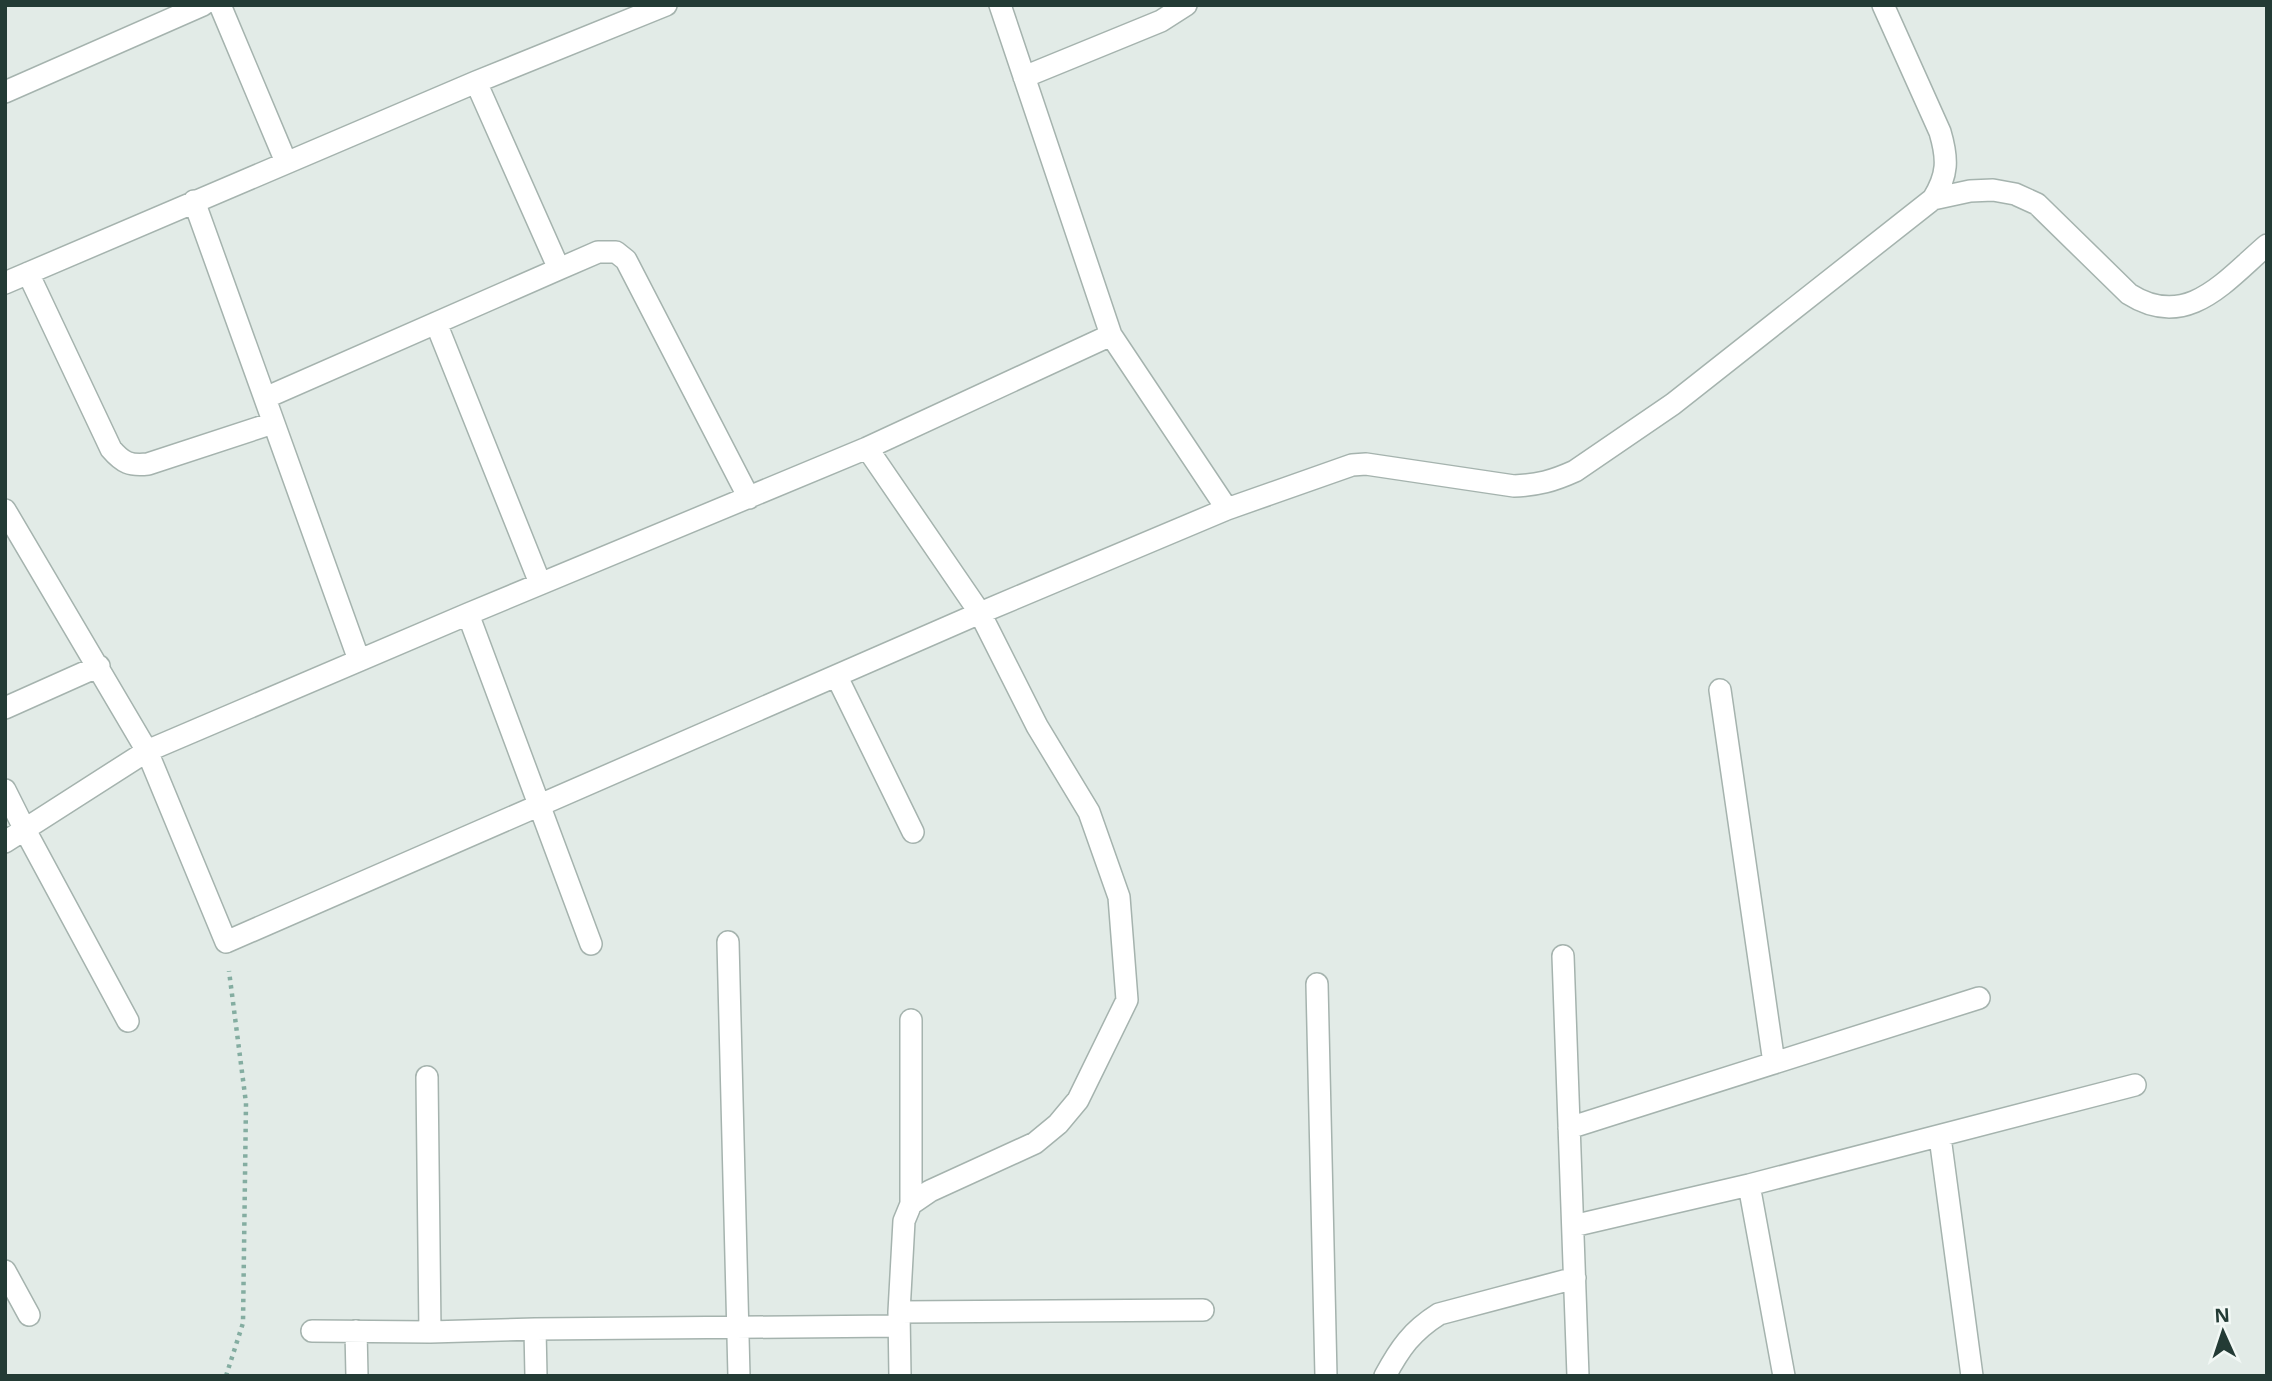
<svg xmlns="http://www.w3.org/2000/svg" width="2272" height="1381" viewBox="0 0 2272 1381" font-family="'Open Sans',sans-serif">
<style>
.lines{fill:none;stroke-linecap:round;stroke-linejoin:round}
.minor-casing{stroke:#a5b3ae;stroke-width:24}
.path{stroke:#84ada1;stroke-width:4.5;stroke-dasharray:3.5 5;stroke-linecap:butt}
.minor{stroke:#fff;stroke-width:21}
</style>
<rect width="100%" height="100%" fill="#e2ebe7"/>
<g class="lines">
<g class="minor-casing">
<path id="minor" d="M220,5L286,162
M1000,5L1111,335L1227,509
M1024,77L1161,21L1186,5
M476,82L559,269
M5,92L203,5
M1933,199L1970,191L1993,190L2015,194L2037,204L2129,294C2187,331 2225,281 2267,245
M194,201L359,660
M28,273L111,449C123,463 130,466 148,464L273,423
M5,283L476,82L666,5
M436,323L540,583
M265,398L559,269L598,252H616L626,260L749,498
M867,448L1111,335
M5,510L147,751L468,614L867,448L980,613L1037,726L1089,812L1119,897L1127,1000L1078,1100L1058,1124L1035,1143L930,1191L911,1204L904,1221L899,1312L900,1376
M468,614L591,944
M837,677L913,832
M1720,690L1774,1063
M5,708L99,666
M5,790L25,830L128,1021
M5,842L147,751L226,942L980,613L1227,509L1352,465L1366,464L1514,486C1538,485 1553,481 1575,471L1673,404L1933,199C1948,175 1948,159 1940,132L1883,5
M728,942L739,1376
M1563,956L1578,1376
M1317,984L1326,1376
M427,1077L430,1332
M1569,1128L1979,998
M1940,1137L1972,1376
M1749,1185L1784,1376
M911,1204V1020
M1573,1226L1749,1185L2135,1085
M5,1271L29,1315
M899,1312L1203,1310
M535,1329L536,1376
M312,1331L430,1332L535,1329L899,1326
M356,1331L357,1376
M1385,1376C1400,1348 1412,1331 1439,1314L1575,1278"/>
</g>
<path class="path" d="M226,1376L243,1323L246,1103L229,971"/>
<use href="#minor" class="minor"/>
</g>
<rect width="2272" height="1381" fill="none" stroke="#233b35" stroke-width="14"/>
<g transform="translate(2223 1332) rotate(357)" stroke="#f2f8f5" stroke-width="5" paint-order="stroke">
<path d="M0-5L12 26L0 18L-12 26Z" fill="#233b35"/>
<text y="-10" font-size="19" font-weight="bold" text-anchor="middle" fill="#233b35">N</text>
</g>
</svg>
